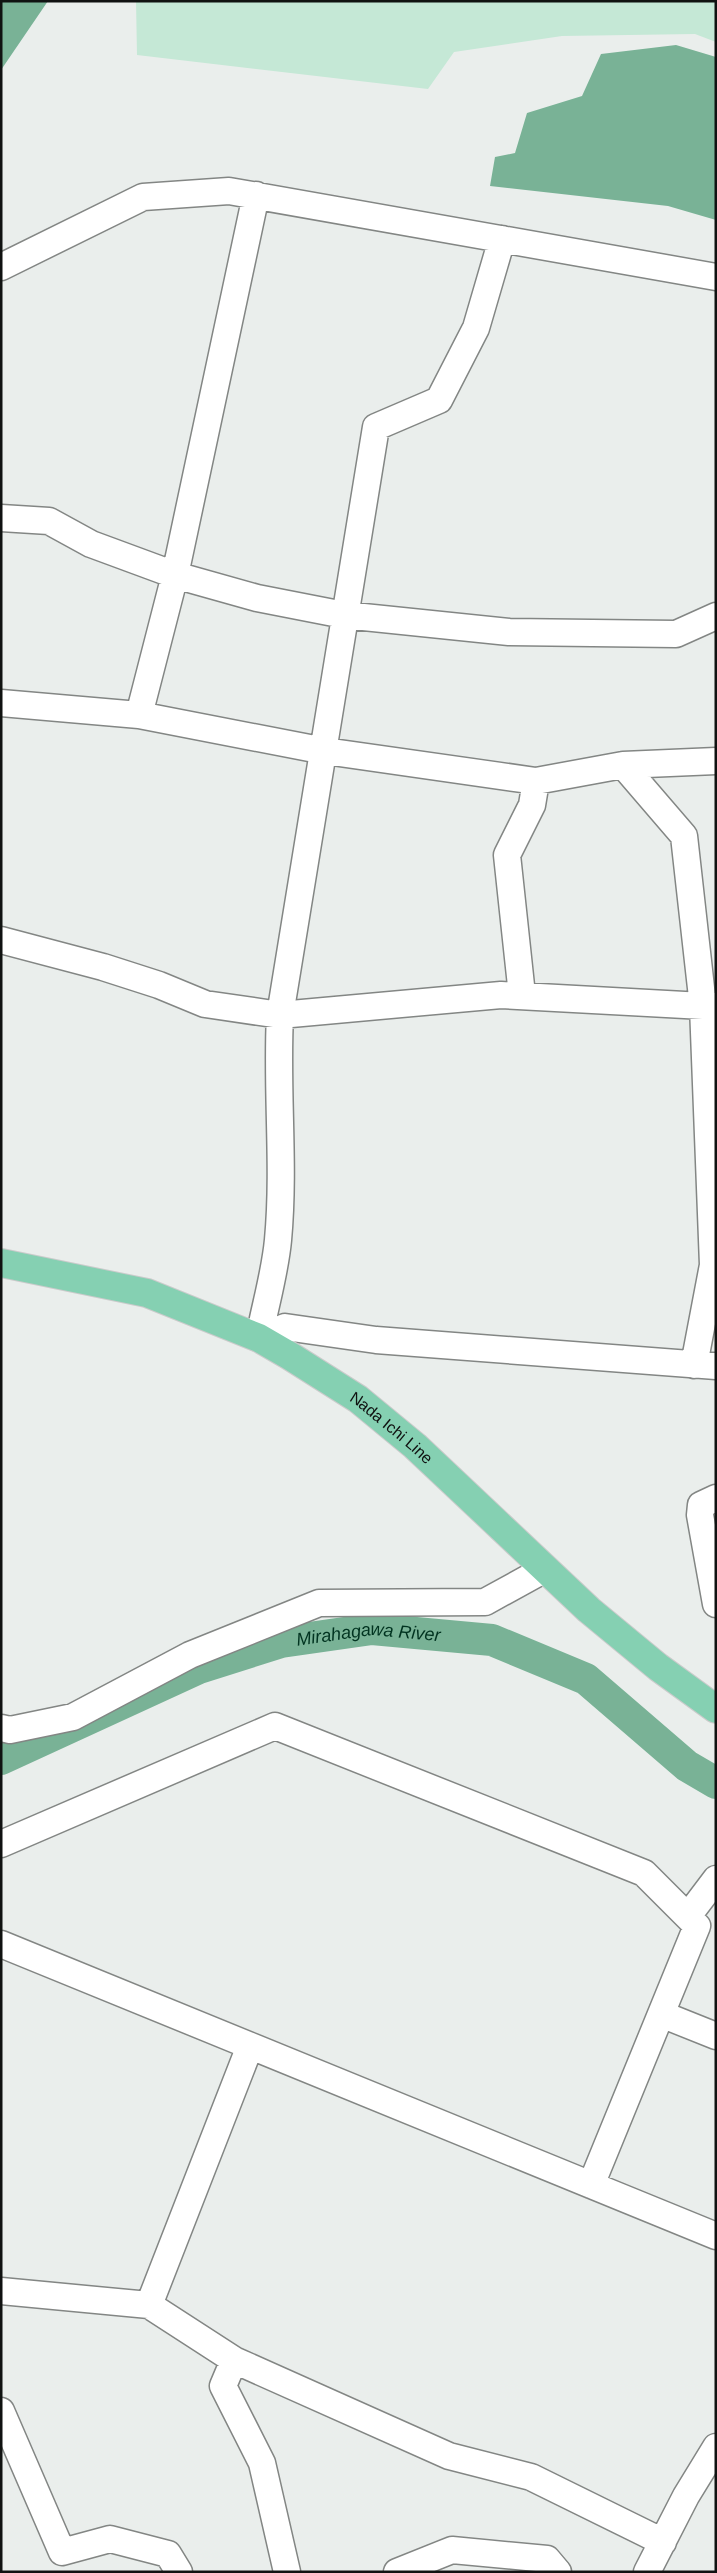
<svg xmlns="http://www.w3.org/2000/svg" width="717" height="2573" viewBox="0 0 717 2573" font-family="Helvetica,sans-serif">
<style>
.green{fill:#c5e8d6}
.water{fill:#79b296}
.lines{fill:none;stroke-linecap:round;stroke-linejoin:round}
.river{stroke:#79b296;stroke-width:32}
.minor-casing{stroke:#838684;stroke-width:29}
.major-casing{stroke:#cacbcb;stroke-width:30}
.minor{stroke:#fff;stroke-width:26}
.major{stroke:#85d0b2;stroke-width:28}
.labels{text-anchor:middle;stroke-width:4;stroke-linejoin:round;paint-order:stroke}
.street-label{font-size:16px;fill:#101211;stroke:#f8fbf9}
.water-label{font-size:18px;font-style:italic;fill:#013320;stroke:#f8fbf9}
</style>
<rect width="100%" height="100%" fill="#eaeeec"/>
<path class="green" d="M136,1H716V42L695,34L562,36L454,52L428,89L137,55Z"/>
<path class="water" d="M1,1H48L1,70Z
M676,45L716,57V220L668,206L490,186L495,157L515,153L527,113L582,96L601,54Z"/>
<g class="lines">
<path class="river" id="s1" d="M1,1759L199,1668L281,1642L372,1629L492,1640L586,1679L687,1766L716,1783"/>
<g class="minor-casing">
<path id="minor" d="M1,267L143,197L229,191L716,277
M1,518L49,521L91,544L175,575L257,598L344,615L509,632L676,634L716,616
M1,703L139,715L325,751L536,781L623,765L716,761
M139,715L175,575L256,195
M623,765L684,836L703,1006H716
M1,940L103,967L159,985L205,1004L280,1015L501,995L703,1006L713,1265L694,1365
M522,995L507,855L532,805L536,781
M259,1338C265,1306 275,1273 278,1240C285,1165 276,1090 280,1015L376,427L439,400L476,328L502,239
M259,1338L285,1327L376,1340L716,1366
M716,1498L701,1505L700,1515L716,1604
M1,1728L10,1730L73,1717L190,1655L319,1603L485,1602L545,1569
M1,1844L275,1726L644,1873L697,1926L591,2185
M688,1916L716,1879
M1,1944L716,2236
M661,2014L716,2036
M250,2046L149,2305L234,2360L223,2386L262,2463L287,2572
M1,2291L149,2305
M234,2360L449,2456L531,2477L663,2542
M1,2411L62,2552L110,2539L168,2554L179,2572
M397,2572L452,2550L547,2559L558,2572
M647,2572L686,2496L716,2447"/>
</g>
<g class="major-casing">
<g id="major">
<path id="s2" d="M1,1263L147,1293L259,1338L290,1356L358,1399L415,1446L589,1610L658,1667L716,1709"/>
</g>
</g>
<use href="#minor" class="minor"/>
<use href="#major" class="major"/>
</g>
<g class="labels">
<g class="street-label">
<text dy="6" stroke="none"><textPath href="#s2" startOffset="430">Nada Ichi Line</textPath></text>
</g>
<g class="water-label">
<text dy="6" stroke="none"><textPath href="#s1" startOffset="392">Mirahagawa River</textPath></text>
</g>
</g>
<rect width="717" height="2573" fill="none" stroke="#101211" stroke-width="5"/>
</svg>
